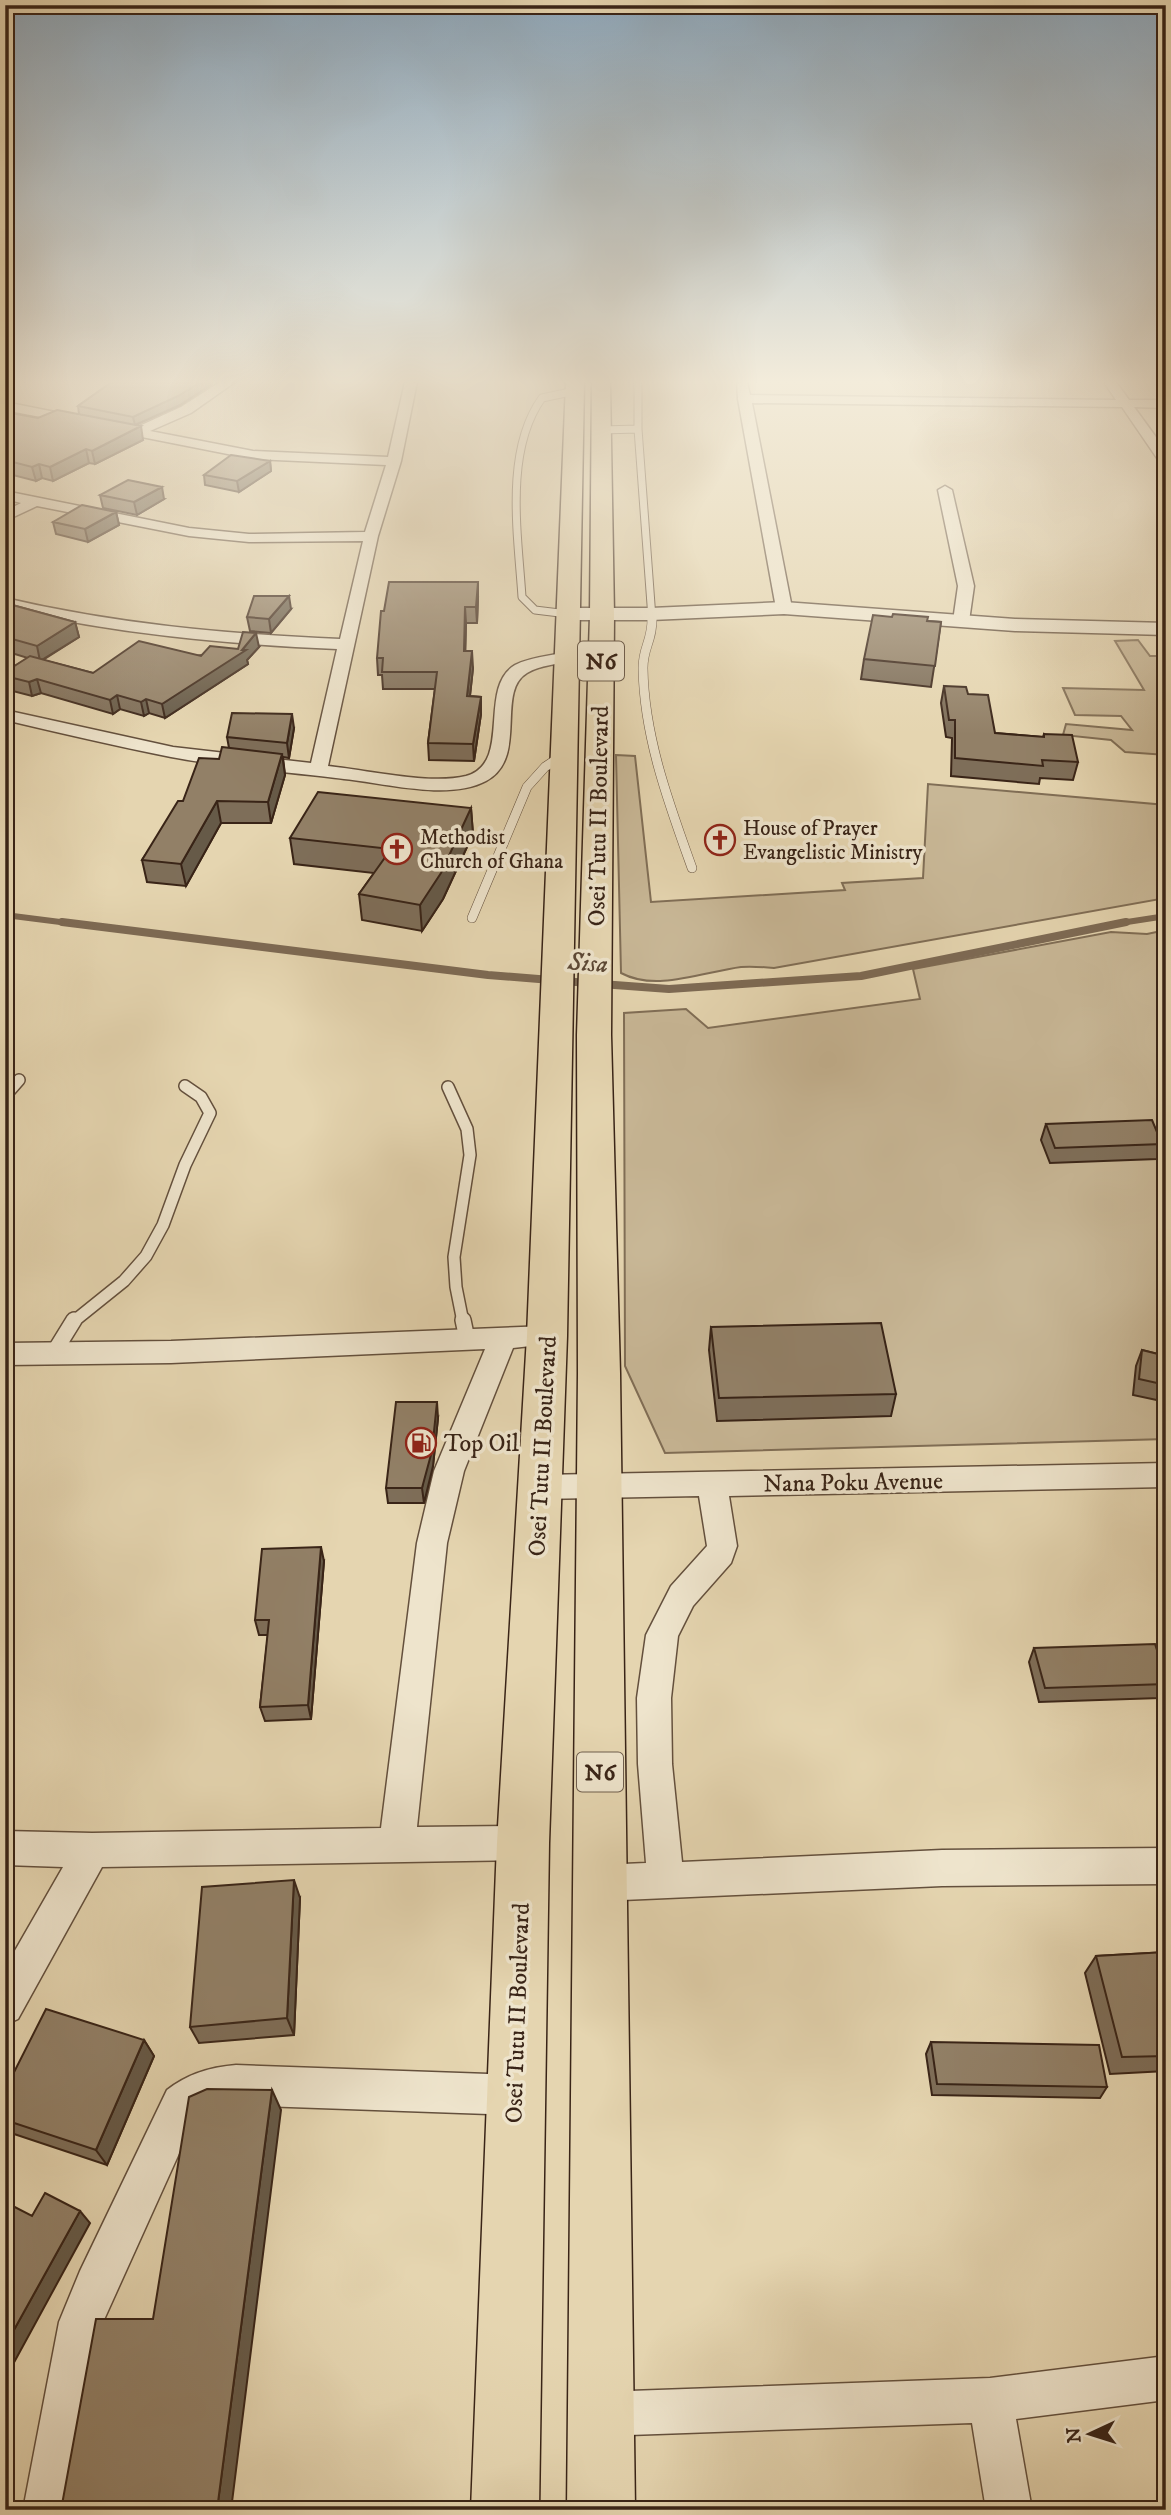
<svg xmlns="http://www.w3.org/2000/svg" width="1171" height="2515" viewBox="0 0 1171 2515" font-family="'IM FELL DW Pica',serif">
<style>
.green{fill:#c8b796;stroke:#806e56;stroke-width:2}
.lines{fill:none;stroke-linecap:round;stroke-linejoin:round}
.stream-far1{stroke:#7d6a54;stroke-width:6}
.stream{stroke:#7d6a54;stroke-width:8}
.service-far3-casing{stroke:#64503d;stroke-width:9}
.service-far2-casing{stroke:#64503d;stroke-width:10}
.service-far1-casing{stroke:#64503d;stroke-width:14}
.service-casing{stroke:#64503d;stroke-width:18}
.minor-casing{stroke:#64503d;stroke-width:3}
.tertiary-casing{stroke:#64503d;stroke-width:3}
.trunk-casing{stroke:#392417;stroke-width:3}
.service-far3{stroke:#eee4cc;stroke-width:7}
.service-far2{stroke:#eee4cc;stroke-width:9}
.service-far1{stroke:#eee4cc;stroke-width:11}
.service{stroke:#eee4cc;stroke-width:15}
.minor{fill:#eee4cc;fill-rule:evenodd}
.tertiary{fill:#eee4cc;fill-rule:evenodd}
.trunk{fill:#e5d5b0;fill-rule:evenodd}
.wall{fill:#7e6e59;stroke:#392417;stroke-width:2}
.shaded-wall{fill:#665a48;stroke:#392417;stroke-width:2}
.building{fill:#928067;stroke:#392417;stroke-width:2}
.labels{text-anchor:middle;stroke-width:7;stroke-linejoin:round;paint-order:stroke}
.far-poi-label{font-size:21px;fill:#392417;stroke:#eee4cc;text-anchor:start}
.shield{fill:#eee4cc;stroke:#6f5e4d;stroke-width:2}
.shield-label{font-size:23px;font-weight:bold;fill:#392417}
.street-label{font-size:24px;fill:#392417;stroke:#eee4cc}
.poi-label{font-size:24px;fill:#392417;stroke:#eee4cc;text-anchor:start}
.water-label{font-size:26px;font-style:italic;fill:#5b4735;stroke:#eee4cc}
</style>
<rect width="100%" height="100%" fill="#e5d5b0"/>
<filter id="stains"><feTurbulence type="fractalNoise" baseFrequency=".00286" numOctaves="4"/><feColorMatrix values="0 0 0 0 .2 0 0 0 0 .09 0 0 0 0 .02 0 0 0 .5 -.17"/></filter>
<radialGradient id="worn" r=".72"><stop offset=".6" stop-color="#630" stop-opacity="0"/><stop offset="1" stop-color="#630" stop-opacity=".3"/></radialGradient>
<path class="green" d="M1138,640L1150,656H1166V755L1125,752L1111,740L1063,735L1066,724L1132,730L1121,716L1075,715L1063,688L1144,690L1115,641Z
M616,755L635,756L651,902L845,890L842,883L923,878L928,784L1166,805V898L774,968C763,967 752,966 741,967C703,972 656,992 621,973Z
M1166,930V1439L665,1453L625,1366L624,1013L686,1009L708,1028L920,999L913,969L1111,932L1147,934Z"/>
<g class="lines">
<path class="stream-far1" d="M5,915L76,924
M1114,924L1166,916"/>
<path class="stream" d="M62,922L488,975L588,983
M601,984L669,989L861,976L1126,922"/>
<g class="service-far3-casing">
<path id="service-far3" d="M638,382V429L652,618
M601,430L638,429
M568,614L535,610L522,597C518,535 504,451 542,398L575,391"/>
</g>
<g class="service-far2-casing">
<path id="service-far2" d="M652,616C653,641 643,646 643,668C644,737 669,804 692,868
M472,918L527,787L545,767L563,755"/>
</g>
<g class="service-far1-casing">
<path id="service-far1" d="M448,1087L467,1129L470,1155L454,1257L456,1287L463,1322
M5,1096L19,1080
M73,1322L124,1281L146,1256L163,1225L185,1165L210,1113L201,1097L185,1086"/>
</g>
<g class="service-casing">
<path id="service" d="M463,1320L467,1339
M53,1354L74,1320"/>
</g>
<g class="minor-casing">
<path id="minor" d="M220,382H235L191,413L150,431L253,451L388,457L405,382H417L401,461L378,536L328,766C367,770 430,785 466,776C513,763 477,688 515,665C530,657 550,656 567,652L573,653L575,657L573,661C558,664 540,665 527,673C495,692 529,758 486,781C449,801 384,783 344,779C287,772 228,768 171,757C116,746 60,733 5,720V710L173,747L311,763L337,649C225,644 115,634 5,608V598C116,624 226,634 340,639L363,541L249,542L189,536L37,506L5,521V511L21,503L5,499V491L189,528L249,534L365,532L386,465L253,459L5,410V402L135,428L181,407Z
M737,382H747L750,395L1116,400L1104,382H1116L1129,400H1166V408L1134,407L1166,451V465L1161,464L1122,407L752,403L792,608L784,613L776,608L738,399Z
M945,486L952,490L974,586L969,621L961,626L953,621L958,586L938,490Z
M547,1326L557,1329L561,1336L557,1343L513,1348L464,1471L447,1543L417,1827L523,1826L536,1831L541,1843L536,1855L523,1860L102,1867L18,2019L5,2025V1968L63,1867L5,1865V1831L92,1833L381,1828L417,1543L434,1471L485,1349L171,1363L5,1365V1343L171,1341Z
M1166,1463V1487L729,1496L737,1546L731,1563L693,1606L678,1636L671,1698L672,1764L682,1862L942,1850L1166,1848V1884L942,1886L600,1901L587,1896L582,1883L587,1870L600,1865L646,1863L638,1764L637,1698L646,1635L671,1586L707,1546L699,1496L540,1499L529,1496L525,1487L529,1478L540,1475Z
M236,2065L515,2075L529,2081L535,2095L529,2109L515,2115L236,2105C220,2106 208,2107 195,2118L103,2322L69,2510H23L59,2322L80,2271L167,2090C187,2074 211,2067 236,2065Z
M1166,2356V2400L1016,2419L1032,2510H986L972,2423L601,2436L585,2430L579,2414L585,2398L601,2392L990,2378Z"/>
</g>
<g class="tertiary-casing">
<path id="tertiary" d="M784,602L1015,619L1166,623V635L1015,631L784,614L651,620H568L561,618L558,614L561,610L568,608H651Z"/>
</g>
<g class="trunk-casing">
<path id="trunk" d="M566,382H584L567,1336L549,1843L539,2510H471L497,1843L527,1336Z
M592,382H610L614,615L611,1035L620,1373L635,2510H567L578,1373L577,1035L590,615Z"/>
</g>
<use href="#service-far3" class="service-far3"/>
<use href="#service-far2" class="service-far2"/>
<use href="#service-far1" class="service-far1"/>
<use href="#service" class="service"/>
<use href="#minor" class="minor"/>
<use href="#tertiary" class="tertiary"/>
<use href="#trunk" class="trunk"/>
</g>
<path class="wall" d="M112,382H212V384L180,405L135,425L143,440L95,464L89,463L53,481L42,478L36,481L5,473V412L38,418L79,414L78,406Z
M270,461L271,471L239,492L205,485L204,475Z
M100,495L164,499L137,515L103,508Z
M116,512L119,525L88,542L56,534L53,522Z
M478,598L477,623H466L465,651L473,668L470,696L481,697V714L474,761L429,760L428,743L435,689H383L382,675H378L377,658Z
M5,603L75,622L79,637L43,660L93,673L238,649L259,647L247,660L248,664L165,718L149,713L144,716L120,709L113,714L41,693L32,696L5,689V672L28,658L5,651Z
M291,609L271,633L250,631L247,617Z
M927,621L941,622L931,687L861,679L864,659Z
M944,686L968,694L995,733L1043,737L1044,734L1078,762L1073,780L1040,778L1039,784L951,776L952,738L946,737L941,703Z
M294,728L289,758L283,757L285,775L271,823H221L186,886L147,882L142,860L183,801L229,748L227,737Z
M471,808L473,834L443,899L422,931L362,920L359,894L374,873L294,864L290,838Z
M1046,1124L1162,1144L1157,1159L1050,1163L1041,1140Z
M711,1327L896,1394L891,1416L717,1421L709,1350Z
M1142,1350L1166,1356V1402L1133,1395L1136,1366Z
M438,1418L433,1466L424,1503H388L386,1488Z
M324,1561L311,1719L265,1721L260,1707L268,1635H259L255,1620Z
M1034,1648L1166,1678V1687L1160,1698L1039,1702L1029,1662Z
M300,1898L294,2035L199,2043L190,2027Z
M1166,1952V2071L1110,2074L1085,1973L1096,1956Z
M144,2040L154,2056L107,2165L5,2131V2090Z
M931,2042L1107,2087L1100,2098L932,2095L926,2054Z"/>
<path class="shaded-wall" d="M201,382H212V384L180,405L135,425L133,417Z
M141,426L143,440L95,464L92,451Z
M86,449L89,463L53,481L50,467Z
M270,461L271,471L239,492L237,481Z
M39,464L42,478L36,481L32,467Z
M162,487L164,499L137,515L134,502Z
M116,512L119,525L88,542L85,529Z
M478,582V598L477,623L476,607Z
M289,596L291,609L271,633L269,619Z
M465,607L466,623L465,668L464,651Z
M75,622L79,637L40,661L37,646Z
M256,633L259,647L247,660L248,664L165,718L162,704L242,650Z
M472,651L473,668L468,713L467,696Z
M37,679L41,693L32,696L29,682Z
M117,695L120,709L113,714L110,700Z
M481,697V714L474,761L473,744Z
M146,699L149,713L144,716L141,702Z
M292,714L294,728L289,758L287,743Z
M282,754L285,775L271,823L268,802Z
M217,801L221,823L186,886L181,864Z
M471,808L473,834L443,899L422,931L420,905Z
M437,1402L438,1418L433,1466L424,1503L422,1488Z
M321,1547L324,1561L311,1719L308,1705Z
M294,1880L300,1898L294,2035L287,2018Z
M144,2040L154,2056L107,2165L96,2150Z
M272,2090L281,2110L231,2510H217Z
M80,2211L90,2223L5,2379V2346Z"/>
<path class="building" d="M112,382H201L178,396L133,417L78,406Z
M57,410L141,426L92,451L86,449L50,467L39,464L32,467L5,460V412L38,418Z
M231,455L270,461L237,481L204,475Z
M128,480L162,487L134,502L100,495Z
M82,505L116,512L85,529L53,522Z
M389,582H478L476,607H465L464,651H472L467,696L481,697L473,744L428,743L437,672H382L383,658H377L381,611H384Z
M254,596H289L269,619L247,617Z
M5,603L75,622L37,646L5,637Z
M893,614L928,617L927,621L941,622L935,666L864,659L873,615L892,617Z
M243,632L256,633L242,650H246L162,704L146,699L141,702L117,695L110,700L37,679L29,682L5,676V672L30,656L93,673L139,641L201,656L210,646L238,649Z
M944,686L966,687L968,694L988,695L995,733L1044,737V734L1072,735L1078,762L1042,760L1043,766L955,758V720H949Z
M232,713L292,714L287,743L227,737Z
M222,747L282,754L268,802L217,801L181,864L142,860L178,801H183L199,758L219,759Z
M318,792L471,808L441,873L420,905L359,894L391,849L290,838Z
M1152,1120L1162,1144L1055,1148L1046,1124Z
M881,1323L896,1394L719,1398L711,1327Z
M1142,1350L1166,1356V1385L1139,1379Z
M396,1402H437L432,1451L422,1488H386Z
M321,1547L308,1705L260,1707L269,1620H255L262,1549Z
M1155,1644L1166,1678V1684L1045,1688L1034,1648Z
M294,1880L287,2018L190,2027L202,1887Z
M1166,1952V2056L1122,2057L1096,1956Z
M46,2009L144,2040L96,2150L5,2120V2090Z
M931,2042L1099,2045L1107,2087L937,2084Z
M207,2089L272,2090L217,2510H61L96,2319H153L189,2097Z
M45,2193L80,2211L5,2346V2202L32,2216Z"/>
<linearGradient id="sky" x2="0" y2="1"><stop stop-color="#8fa9bd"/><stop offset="0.52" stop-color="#f3ecdb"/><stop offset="1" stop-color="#f3ecdb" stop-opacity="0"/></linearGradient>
<rect width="1171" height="734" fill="url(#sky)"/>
<defs>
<g id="church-ring" transform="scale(1.575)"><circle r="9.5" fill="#eee4cc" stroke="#8f2418" stroke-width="1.5"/><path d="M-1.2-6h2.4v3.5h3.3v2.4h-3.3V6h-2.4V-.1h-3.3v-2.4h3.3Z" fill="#8f2418"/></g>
<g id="fuel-ring" transform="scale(1.575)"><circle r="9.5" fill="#eee4cc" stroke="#8f2418" stroke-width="1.5"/><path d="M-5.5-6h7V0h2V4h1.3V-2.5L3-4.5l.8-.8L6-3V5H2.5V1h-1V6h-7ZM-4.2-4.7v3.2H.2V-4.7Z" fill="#8f2418"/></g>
</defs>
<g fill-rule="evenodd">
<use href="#church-ring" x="720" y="840"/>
<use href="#church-ring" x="397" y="849"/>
<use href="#fuel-ring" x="421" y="1443"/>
</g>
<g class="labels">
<g class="far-poi-label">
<text x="743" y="835">House of Prayer<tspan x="743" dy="24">Evangelistic Ministry</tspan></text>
<text x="420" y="844">Methodist<tspan x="420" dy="24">Church of Ghana</tspan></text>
</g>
<g class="shield">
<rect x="578" y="641.5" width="46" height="39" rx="5"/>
<rect x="577" y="1752.5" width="46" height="39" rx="5"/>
</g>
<g class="shield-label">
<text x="601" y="669">N6</text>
<text x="600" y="1780">N6</text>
</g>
<g class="street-label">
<text transform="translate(598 816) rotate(-89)" y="8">Osei Tutu II Boulevard</text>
<text transform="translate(542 1446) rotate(-87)" y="8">Osei Tutu II Boulevard</text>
<text transform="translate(853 1482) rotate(-1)" y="8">Nana Poku Avenue</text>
<text transform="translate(517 2013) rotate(-88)" y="8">Osei Tutu II Boulevard</text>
</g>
<g class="poi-label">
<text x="444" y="1451">Top Oil</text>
</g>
<g class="water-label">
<text transform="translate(588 962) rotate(4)" y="9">Sisa</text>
</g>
</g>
<rect width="1171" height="2515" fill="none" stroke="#e5d5b0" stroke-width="28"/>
<rect x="7" y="7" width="1157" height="2501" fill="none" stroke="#392417" stroke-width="3.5"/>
<rect x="14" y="14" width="1143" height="2487" fill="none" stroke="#392417" stroke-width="2"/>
<g transform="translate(1090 2434) rotate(266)" stroke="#eee4cc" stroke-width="5" paint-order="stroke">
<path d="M0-5L12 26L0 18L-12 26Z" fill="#392417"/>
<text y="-10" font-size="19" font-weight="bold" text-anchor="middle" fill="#392417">N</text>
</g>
<rect width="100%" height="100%" filter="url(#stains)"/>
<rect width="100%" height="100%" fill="url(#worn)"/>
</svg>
